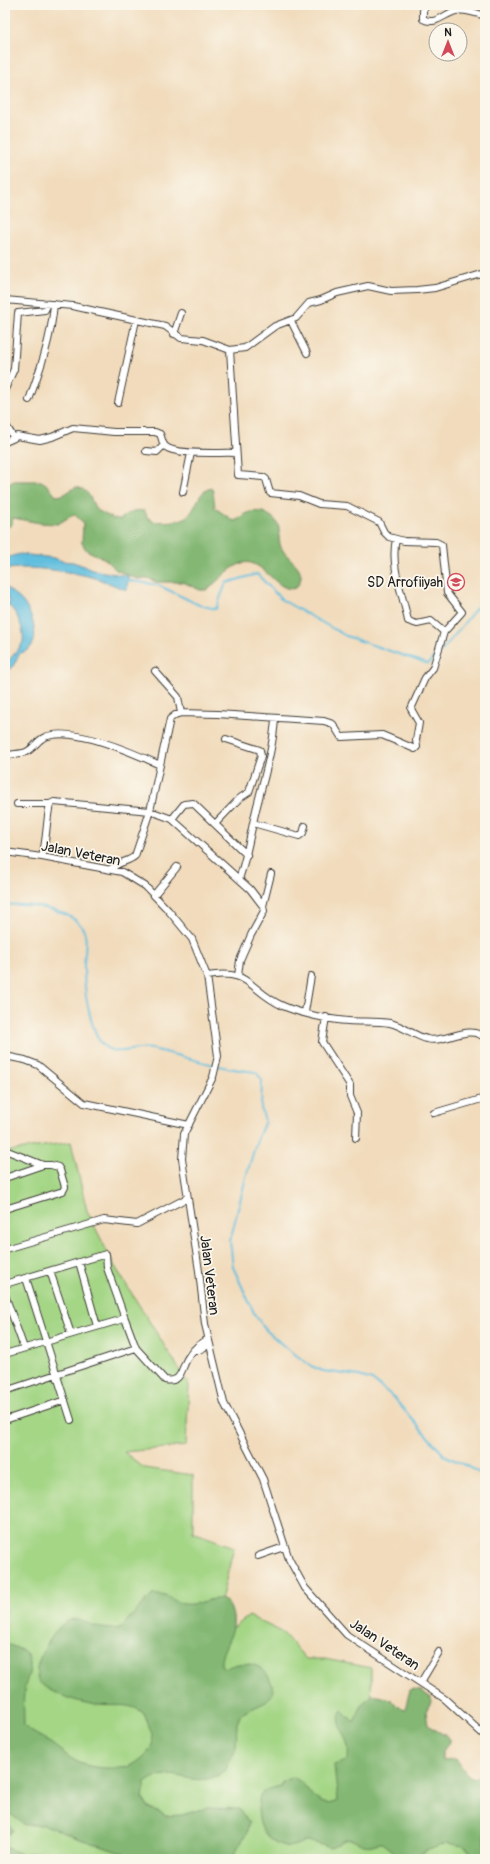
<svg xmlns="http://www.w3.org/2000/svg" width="490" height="1864" viewBox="0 0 490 1864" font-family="Pangolin,sans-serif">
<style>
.green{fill:#a4d686;stroke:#607951}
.forest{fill:#83b773;stroke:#506a48}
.water{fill:#60bede;stroke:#3e6d7d}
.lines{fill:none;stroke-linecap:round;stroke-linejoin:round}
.stream{stroke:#60bede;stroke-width:2}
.street-casing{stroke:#3c3934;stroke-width:8}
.street{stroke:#fff;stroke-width:6}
.labels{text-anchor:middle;stroke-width:3.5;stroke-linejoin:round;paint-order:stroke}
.poi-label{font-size:14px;fill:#1c1c1c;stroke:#fbf7ec;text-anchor:end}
.street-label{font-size:14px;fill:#1c1c1c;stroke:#fbf7ec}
</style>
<rect width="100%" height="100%" fill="#fbf7ec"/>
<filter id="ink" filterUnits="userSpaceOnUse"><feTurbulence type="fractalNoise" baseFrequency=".025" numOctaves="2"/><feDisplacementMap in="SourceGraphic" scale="8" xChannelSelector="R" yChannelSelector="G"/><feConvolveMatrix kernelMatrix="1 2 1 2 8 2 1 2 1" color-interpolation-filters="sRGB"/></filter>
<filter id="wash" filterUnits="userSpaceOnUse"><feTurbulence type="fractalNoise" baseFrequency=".012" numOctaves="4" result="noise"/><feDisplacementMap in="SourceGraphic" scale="16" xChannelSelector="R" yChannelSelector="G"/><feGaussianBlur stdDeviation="0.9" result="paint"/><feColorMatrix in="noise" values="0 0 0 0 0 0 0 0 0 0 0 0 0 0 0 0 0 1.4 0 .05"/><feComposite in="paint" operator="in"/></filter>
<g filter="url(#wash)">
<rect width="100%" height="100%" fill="#f1dbbc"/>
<path class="green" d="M71,1142L87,1211L114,1265L189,1385L186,1446L124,1452L144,1468L193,1475V1532L234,1547L218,1613L153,1698L162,1755L113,1779L69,1772L11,1723L5,1661V1152Z
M249,1616L282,1632L306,1659H325L371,1668L372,1714L434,1835L482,1843L485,1859H221L146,1816L138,1783L215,1677L216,1641Z
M5,1801L167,1859H31L5,1852Z"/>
<path class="forest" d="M5,477L8,483H11L14,481H41L46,484L56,496L63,495L76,487C91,490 90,501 97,510L114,519H121C129,512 135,509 145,511L147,517L154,522C164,521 181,523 189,515C197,507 198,491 211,488L213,491L215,508L234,521C240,520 242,514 247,513C251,511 262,511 265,513C287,524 275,532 281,547C288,562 311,568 296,588C276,595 262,554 240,564C227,569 217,583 206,590H200L183,582H156L148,578L138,579L116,570L105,559L86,550L82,543L83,523L74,514L58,524L40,523L13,518L11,525L5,528Z
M152,1595C171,1594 169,1600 184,1604C197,1606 211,1596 223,1600C228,1602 229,1605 231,1609C240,1634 220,1646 221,1665L226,1668C249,1657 273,1667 273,1694L266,1702L241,1714L237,1723L236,1747L225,1771C198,1790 183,1771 159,1776C154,1777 149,1780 145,1783L143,1799L149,1808L166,1816L182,1815L206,1808L239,1809L249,1822L247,1832L231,1859H152L127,1855L77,1838L45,1825H25L5,1810V1643C12,1646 22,1649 27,1655C35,1666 25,1681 24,1692C23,1703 24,1715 24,1726C31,1733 41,1736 49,1742C59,1749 69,1758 79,1763C89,1768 119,1770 130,1766C137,1763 144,1757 149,1751C154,1745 153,1738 151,1731C148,1725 147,1717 142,1712C130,1702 112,1707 98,1705C84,1704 40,1692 37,1677C35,1666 42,1652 48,1643C76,1596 83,1635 120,1628Z
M413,1689L420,1690L430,1697L431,1702L426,1711L428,1725C434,1730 443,1733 450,1739V1742L442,1752V1760L456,1759C460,1764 469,1781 477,1777C480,1776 483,1773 485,1771V1859H475L470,1851L463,1846L447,1843L426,1851L413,1859H397L392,1851L382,1843C376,1843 370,1847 364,1845C357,1843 354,1839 346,1840C339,1841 336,1847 330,1848C324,1846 313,1841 306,1842C299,1843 293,1848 285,1846C262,1840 256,1822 259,1800C261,1789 272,1788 281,1786L282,1782L292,1777C296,1779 301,1781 303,1784C312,1794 321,1810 338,1801L334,1765L348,1760C348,1755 349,1748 347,1743C344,1733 335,1720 342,1710L354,1722L363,1703L373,1695L391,1699L397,1706L405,1709L410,1690Z
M5,1818L13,1830L10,1834H5Z
M5,1847L22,1854L39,1852L72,1859H5Z"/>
<path class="water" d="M20,554L54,558L62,561L73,562L98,571L128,576L127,590C117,587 110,583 101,580C84,573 22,564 5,570V558Z
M5,586C10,592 17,595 22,601C33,614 45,648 20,653L13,666L5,673V664C10,659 21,647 23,642C25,629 16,609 5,603L9,604V600L5,597Z"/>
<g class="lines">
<path class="stream" d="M125,580L158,585L199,605L216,609L226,583L257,574L282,600L346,636L428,664L434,657
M441,652L485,597
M5,905C26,904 72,908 83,929C89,940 83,957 84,969C84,986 87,1006 92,1023C95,1031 99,1044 107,1048C121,1056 137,1046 152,1049C187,1057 220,1069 256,1072L262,1080L261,1108L265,1121L257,1140L246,1177L230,1241L233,1267L255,1315L266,1330L285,1347L311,1366L323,1371L359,1376L372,1380L391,1395L444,1455L475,1470L485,1478"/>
</g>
</g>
<g filter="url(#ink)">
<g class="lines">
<g class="street-casing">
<path id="street" d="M427,5L423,10V19C436,26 445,13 456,11C465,9 476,13 485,16
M5,300L73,306L95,311L165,326L181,338L203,340L230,350L237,349L245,348L275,326L296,318L309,303L321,300L337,293L368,286L391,291L417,290L435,288L485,273
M291,321L307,353
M174,334L181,313
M5,389L14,369L18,313L45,310L48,304
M29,400C41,367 51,339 54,304
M118,403L136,320
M5,424L14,438L17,436L40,440L52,437L73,428L114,432H155L160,434C162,438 162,443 165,446C174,456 222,452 236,453
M5,442L14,438
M146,451L157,452L164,445
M183,492L191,453
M396,539C390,567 403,594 408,621L417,624L431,621L444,632
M155,671L178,697L181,713
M5,756C11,754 20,754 26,752C34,749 37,740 45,737C72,726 134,753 160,765
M17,804H50
M172,819L184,804L193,803L247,855
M253,823L299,836L303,833L305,826
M215,824L240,798L249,792L261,756L260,750L226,739
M5,852L42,857L122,872L145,886L168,910L192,939L207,976L218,1056L213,1077L184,1134L182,1159L199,1271L205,1324L224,1403L263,1479L289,1559L305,1588L347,1635L445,1699L485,1736
M42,857C47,839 46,822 50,804L54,802L150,811L172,819L250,889L263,906L264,911L251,935L240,960L238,976
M111,869C118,862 128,862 135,856L150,811L170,719L175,715L181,713L217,714L324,721L333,724L341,737L382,735L415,749L417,747L416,740L419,723L411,709L425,678L433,668L444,632L462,612L447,593L442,545L436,542L404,541L389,537L384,532L379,522L347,506L319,504L299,496L270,493L266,479L263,477L238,475L230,350
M239,879C248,854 251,828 258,802C265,774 273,748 275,719
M154,895L177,867
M263,906L271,874
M207,976C251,968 249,991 283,1006C299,1013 330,1020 348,1021C362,1022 377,1021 390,1023C404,1026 414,1036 427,1039C445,1044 469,1023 485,1038
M305,1012L311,976
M326,1017L322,1042L350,1085V1096L357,1113L356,1138
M5,1056L25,1060L38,1065L84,1103L189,1125
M434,1113L485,1098
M5,1150L43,1165H51L58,1167L60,1170L65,1187L63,1191L5,1209
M5,1178L43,1165
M5,1249L104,1220L137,1224L187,1198
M79,1262L97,1326
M50,1271L71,1334
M26,1278L71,1420
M5,1284L106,1254L107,1268L124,1316L120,1320L5,1354
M5,1295L24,1348
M124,1316L136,1348L165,1380C183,1384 181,1366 189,1356C194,1348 200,1344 208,1339
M194,1350H199L209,1345
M5,1391L136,1348
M5,1420L65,1400
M258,1556L284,1547
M421,1682L439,1652"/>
</g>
<use href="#street" class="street"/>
</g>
</g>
<defs>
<g id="school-ring" transform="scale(0.9)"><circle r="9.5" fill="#fbf7ec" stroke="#d1495b" stroke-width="1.5"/><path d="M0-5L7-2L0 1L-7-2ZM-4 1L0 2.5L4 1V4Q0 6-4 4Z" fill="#d1495b"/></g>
</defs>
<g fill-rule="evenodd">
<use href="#school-ring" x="456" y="582"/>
</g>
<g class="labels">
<g class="poi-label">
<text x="443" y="587">SD Arrofiiyah</text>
</g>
<g class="street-label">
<text transform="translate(81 853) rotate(11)" y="5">Jalan Veteran</text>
<text transform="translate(210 1275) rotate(83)" y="5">Jalan Veteran</text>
<text transform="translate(385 1644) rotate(34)" y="5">Jalan Veteran</text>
</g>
</g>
<rect width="490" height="1864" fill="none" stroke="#fbf7ec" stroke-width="20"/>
<g transform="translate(448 42)"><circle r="19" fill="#fbf7ec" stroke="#a29f99"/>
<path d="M0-3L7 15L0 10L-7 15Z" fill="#d1495b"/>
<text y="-6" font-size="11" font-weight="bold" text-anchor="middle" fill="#1c1c1c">N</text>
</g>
</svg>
